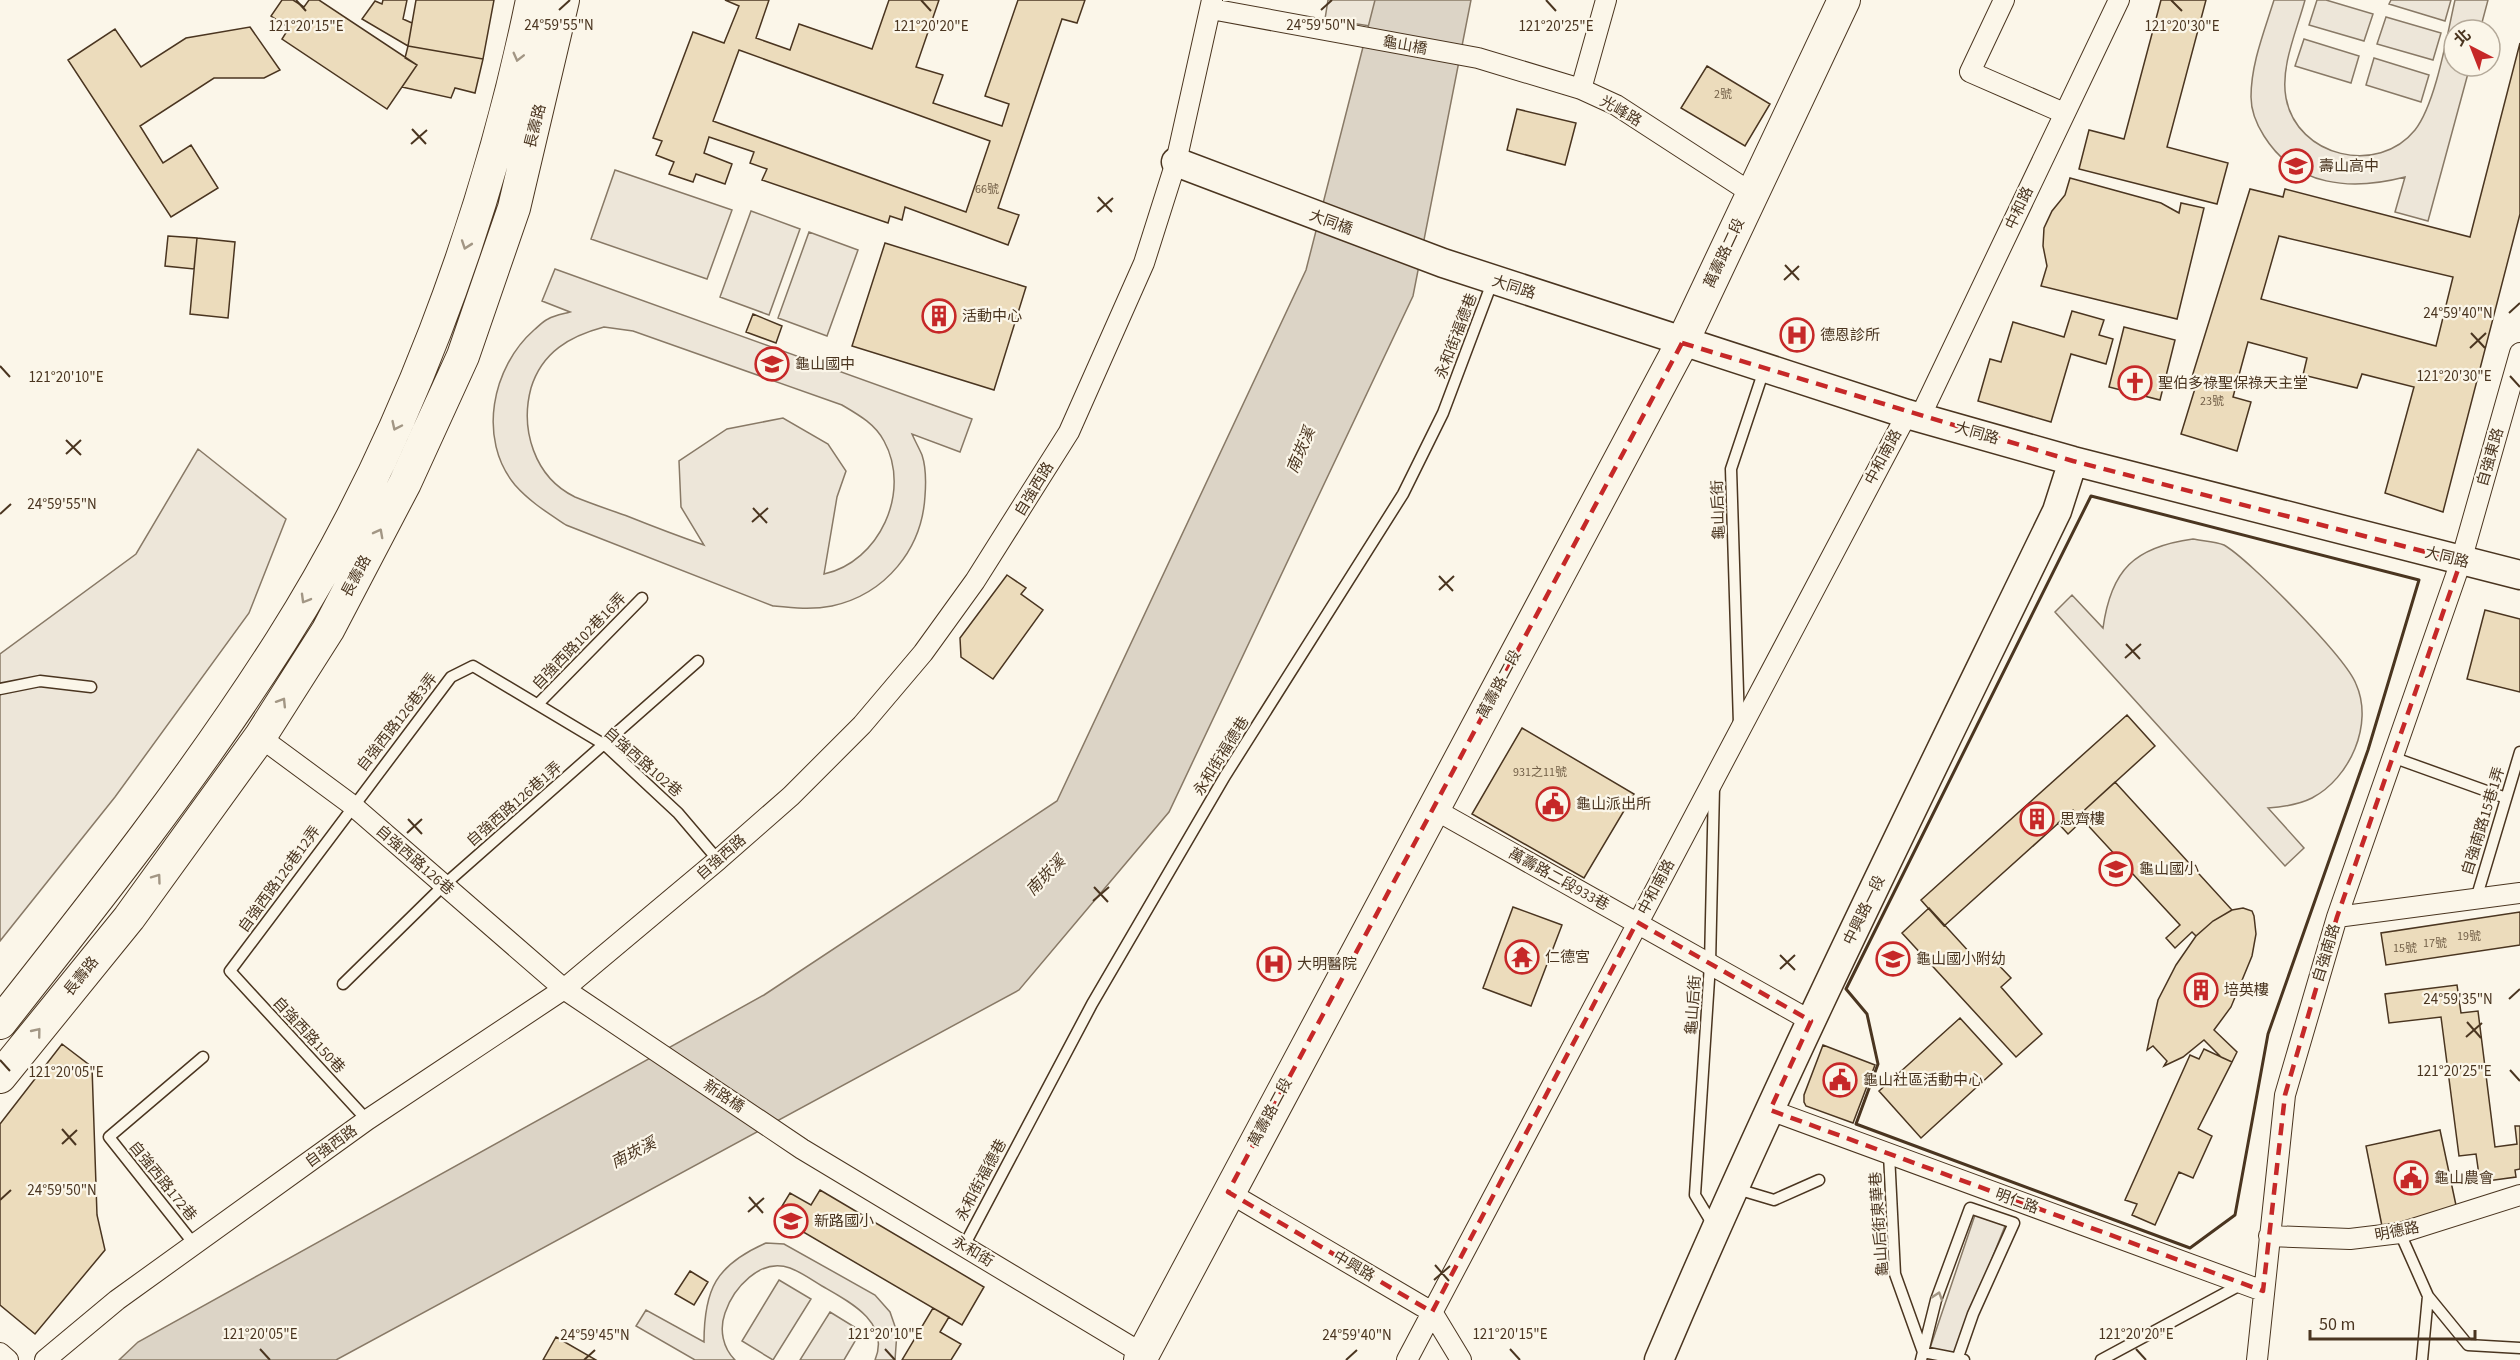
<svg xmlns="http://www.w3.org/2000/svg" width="2520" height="1360" viewBox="0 0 2520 1360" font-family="'Source Sans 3','Noto Sans TC',sans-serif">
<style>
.green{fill:#ede6d9;stroke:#887966;stroke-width:1.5;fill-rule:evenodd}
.water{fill:#dcd4c6;stroke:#887966;stroke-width:1.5}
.building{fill:#ecdcbc;stroke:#4a3520;stroke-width:1.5;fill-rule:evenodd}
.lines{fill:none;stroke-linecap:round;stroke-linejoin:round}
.lane-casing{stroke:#4a3520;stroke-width:13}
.street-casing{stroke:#4a3520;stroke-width:22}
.secondary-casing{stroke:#4a3520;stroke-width:31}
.primary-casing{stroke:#4a3520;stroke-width:34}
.lane{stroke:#fbf6e9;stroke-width:10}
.street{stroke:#fbf6e9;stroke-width:20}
.secondary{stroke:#fbf6e9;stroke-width:28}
.primary{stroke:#fbf6e9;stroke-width:32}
.wall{stroke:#4a3520;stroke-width:3}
.oneway{stroke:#a29684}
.marked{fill:none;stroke:#c62828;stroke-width:4.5;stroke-dasharray:12 8;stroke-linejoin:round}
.ticks{fill:none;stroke:#4a3520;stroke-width:2}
.labels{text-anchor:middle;stroke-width:4.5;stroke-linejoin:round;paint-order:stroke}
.number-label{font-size:12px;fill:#725f47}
.street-label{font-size:15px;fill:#4a3520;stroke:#fbf6e9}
.poi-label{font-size:15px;fill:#4a3520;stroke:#fbf6e9;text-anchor:start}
.water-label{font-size:16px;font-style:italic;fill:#4a3520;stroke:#fbf6e9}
.ticks-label{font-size:15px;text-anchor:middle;fill:#4a3520;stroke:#fbf6e9;stroke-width:4.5;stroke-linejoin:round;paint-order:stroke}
</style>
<rect width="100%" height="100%" fill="#fbf6e9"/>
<path class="green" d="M1328,0H1376L1370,26L1325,19Z
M2274,0H2305C2297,30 2280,67 2286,98C2297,157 2378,176 2415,130C2436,103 2447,35 2455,0H2488L2480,30H2454V66H2470L2428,221L2395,212L2405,177C2351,191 2296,187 2264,136C2257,125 2251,111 2251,97C2251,64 2264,32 2274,0Z
M2317,0H2326L2373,14L2364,41L2309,25Z
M2391,0H2451L2445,21L2389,4Z
M2386,17L2441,33L2433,60L2377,44Z
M2304,39L2359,56L2351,83L2295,66Z
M2374,58L2429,75L2421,102L2366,85Z
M615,170L732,210L707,279L591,239Z
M751,211L800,229L769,315L720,297Z
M809,232L858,250L827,336L778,318Z
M555,269L972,419L960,452L912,434C915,441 919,448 922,455C926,467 926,483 925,496C922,549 886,594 832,606C812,610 793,608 773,606L566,525C548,513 530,502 515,485C477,439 492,367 534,330C538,327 543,321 548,319C555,315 563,314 570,312L542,301ZM604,327L633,331L842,405C859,415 875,424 884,441C912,492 879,562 824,574L837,497L846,471L828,444L783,418L727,429L679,461L681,507L704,545C678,536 652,526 627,516C610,510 592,504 575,497C534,477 520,429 531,388C542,352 570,336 604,327Z
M198,449L286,519L249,613L115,797L0,941V654L136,554Z
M2193,539C2202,541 2215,541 2224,545C2249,559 2346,658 2356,684C2374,724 2350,778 2312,798C2298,805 2283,807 2268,808L2304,848L2285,866L2055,612L2072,595L2103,628C2111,570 2134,547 2193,539Z
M1978,1206L2007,1221L1967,1321L1961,1348L1966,1360H1926Z
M766,1243L784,1244L875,1295L890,1312L897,1332L895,1360H875C891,1322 848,1301 822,1286C812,1280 801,1272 790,1268C760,1257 733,1289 725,1313C719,1330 723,1348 735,1360H695L636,1326L646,1310L704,1342C704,1289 716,1265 766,1243Z
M779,1280L811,1299L773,1360L742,1341Z
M830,1312L861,1331L844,1360H800Z"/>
<path class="water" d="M1375,0H1471L1413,296L1169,812L1019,990L336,1360H119L138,1342L764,995L1057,801L1306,270Z"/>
<path class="building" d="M282,0H293L304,7L309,0H319L417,65L387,109L282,39L289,28L271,16Z
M383,0H407L403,19L412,23L408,46L362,19L375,1L382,4Z
M416,0H494L483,59L408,46Z
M725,0H769L756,38L790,50L799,24L872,49L889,0H939L916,67L943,75L933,103L1002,126L1009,104L985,96L1018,0H1085L1077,23L1062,19L998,208L1019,215L1008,245L905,207L902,220L890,216L888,223L762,180L767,169L750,163L754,152L709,137L704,153L732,164L725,184L696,174L693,182L669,174L674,162L656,155L662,141L653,138L693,32L724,43L739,6ZM739,50L990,141L966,212L713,121Z
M2161,0H2206L2167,147L2228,163L2217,204L2079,169L2089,130L2124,139Z
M250,27L280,70L264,78H214L140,126L163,163L191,145L218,188L171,217L68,60L115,29L141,67L186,38Z
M2520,43V214L2443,512L2385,493L2414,387L2362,374L2357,388L2303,375L2307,358L2248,342L2233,397L2251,402L2237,451L2181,434L2197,382L2191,380L2250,189L2283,197L2285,189L2470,237ZM2279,236L2453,277L2436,346L2261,299Z
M408,46L483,59L475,93L455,88L451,98L402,87L417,65L405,58Z
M1707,66L1770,104L1745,146L1681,108Z
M1517,109L1576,123L1565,165L1507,150Z
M2070,178L2161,203L2179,213L2181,203L2204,208L2177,319L2041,286L2047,266L2043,246L2044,228L2052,211L2065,195Z
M168,236L197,238L194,269L165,266Z
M197,238L235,242L228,318L190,314Z
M885,243L1026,287L994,390L852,346Z
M2072,311L2104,320L2099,335L2113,339L2106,364L2071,354L2051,422L1978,401L1990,359L2001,362L2013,322L2064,337Z
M753,314L782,326L776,343L746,332Z
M2124,327L2175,340L2160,400L2109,387Z
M1007,575L1026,588L1021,594L1043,610L993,679L961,657L960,638Z
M2485,610L2520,619V692L2467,679Z
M2127,715L2155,746L2078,816L2073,810L1944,926L1921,900Z
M1522,728L1634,794L1584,878L1472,814Z
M2115,782L2232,910L2213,921L2196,936L2192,932L2175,948L2166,938L2180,925L2083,820L2068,834L2058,823L2073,810L2078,816Z
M1513,907L1562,925L1531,1006L1483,988Z
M1929,908L1982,966L1991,957L2011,978L2001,987L2042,1034L2016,1057L1902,933Z
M2243,908L2252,911L2254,916L2256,934L2252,956L2231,1007L2214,1030L2237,1052L2232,1062L2221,1057L2204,1040L2183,1057L2164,1066L2167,1061L2153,1046L2147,1050L2158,1000L2176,965L2196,936L2213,921L2232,910Z
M2520,912V945L2386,965L2381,933Z
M2457,985L2461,1013L2478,1011L2495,1147L2517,1144L2515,1126H2520V1169L2515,1170L2516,1177L2480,1182L2476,1154L2459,1156L2441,1017L2389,1023L2385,994Z
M1960,1018L2002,1064L1921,1138L1879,1091Z
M62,1044L92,1067L97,1215L105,1250L35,1334L0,1305V1124Z
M1823,1045L1875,1065L1853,1123L1806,1106L1804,1102V1095Z
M2204,1049L2232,1062L2198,1129L2212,1136L2193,1178L2179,1172L2155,1225L2132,1215L2137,1204L2125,1200L2190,1055L2199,1059Z
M2440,1130L2457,1210L2382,1226L2366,1146Z
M820,1190L984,1287L962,1325L776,1216L790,1193L811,1205Z
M690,1271L708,1282L694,1305L675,1294Z
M933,1308L949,1317L940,1332L961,1344L951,1360H902Z
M556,1337L596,1360H543Z"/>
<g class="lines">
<g class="lane-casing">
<path id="lane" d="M0,689L40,681L91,687
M538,704L642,598
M1739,724L1731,469L1764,370
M2392,757L2506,798
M2476,899L2520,752
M343,984L444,885L698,661
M367,1120L230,971L451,677L473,666L605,745L678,813L718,860
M1889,1154L1895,1274L1923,1352L1921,1360
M1737,1189L1774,1200L1819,1180
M1713,1225L1695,1195L1710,964L1714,787
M2400,1233L2428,1296L2468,1345L2520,1348
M194,1244L109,1137L203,1057
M964,1246L1092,1004L1225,776L1403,494L1443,413L1493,280
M1958,1357L1973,1314L2014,1223L1970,1208L1936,1300L1923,1352L1964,1360
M2101,1360L2242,1284
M2422,1360L2428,1296"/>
</g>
<g class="street-casing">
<path id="street" d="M2004,0L1970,72L2064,113
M1211,9L1478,58L1581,89L1616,105L1753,194
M1581,89L1606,0
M1920,417L2119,0
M260,737L352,805L564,989L802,1149L1143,1354
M1432,808L1811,1021
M2337,917L2520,893
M1770,1110L2263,1291
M1228,1192L1432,1312L1461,1360
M2269,1236L2350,1239L2400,1233L2520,1195
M0,1353L8,1360
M45,1360L117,1300L367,1120L564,989L718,860L791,796L862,725L923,653L975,581L1069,432L1144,263L1176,162L1212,0
M1407,1360L1907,414
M2257,1360L2285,1095L2337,917L2461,561L2520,353"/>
</g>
<g class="secondary-casing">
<path id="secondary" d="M1176,162L1443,263L1907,414L2073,461L2520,575
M1659,1360C1781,1072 1921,792 2057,511L2073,461"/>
</g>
<g class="primary-casing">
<path id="primary" d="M0,1023C98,899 196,775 281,641C402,451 487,220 532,0
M0,1077L129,918L260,737L328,630L405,483L463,356L514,208L563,0
M1140,1360L1682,343L1844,0"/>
</g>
<use href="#lane" class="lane"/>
<use href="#street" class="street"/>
<use href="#secondary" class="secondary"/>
<use href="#primary" class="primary"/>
<path class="wall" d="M2091,496L2419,580L2368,750L2268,1034L2235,1215L2190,1248L1856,1124L1878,1064L1867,1014L1846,989Z"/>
</g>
<defs><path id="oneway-chevron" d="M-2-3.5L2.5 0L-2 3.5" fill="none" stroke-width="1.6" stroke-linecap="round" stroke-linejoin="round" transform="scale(1.5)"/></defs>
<g class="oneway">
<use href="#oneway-chevron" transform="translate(518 57) rotate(104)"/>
<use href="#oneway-chevron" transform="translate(466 245) rotate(109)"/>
<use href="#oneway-chevron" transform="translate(396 426) rotate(115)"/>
<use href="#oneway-chevron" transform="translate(379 533) rotate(-62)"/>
<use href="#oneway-chevron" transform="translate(305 599) rotate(120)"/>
<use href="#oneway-chevron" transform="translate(282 702) rotate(-58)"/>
<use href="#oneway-chevron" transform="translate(157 878) rotate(-54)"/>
<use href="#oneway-chevron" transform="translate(37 1032) rotate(-51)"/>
<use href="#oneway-chevron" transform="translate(1938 1296) rotate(-72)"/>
</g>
<path class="marked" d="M1682,343L2073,461L2461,561L2337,917L2285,1095L2263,1291L1770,1110L1811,1021L1637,922L1432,1312L1228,1192Z"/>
<path class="ticks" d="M296,0L306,11M921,0L931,11M1546,0L1556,11M2171,0L2182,11M559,10L570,0M1321,10L1332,0M412,129L426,144M411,144L427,130M1098,197L1112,212M1097,212L1113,198M1785,265L1799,280M1784,280L1799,266M2509,313L2520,303M2471,333L2485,348M2470,348L2486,333M0,366L10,377M2510,376L2520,387M66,440L81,455M66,454L81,440M753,508L767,523M0,514L11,504M752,522L768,508M1439,576L1453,591M1439,590L1454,576M2126,644L2140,659M2125,658L2141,644M408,819L422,834M407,833L422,819M1094,887L1108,902M1093,901L1109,887M1780,955L1795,970M1780,969L1795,955M2509,999L2520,989M2467,1022L2481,1038M2466,1037L2482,1023M0,1060L10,1071M2510,1070L2520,1081M62,1129L76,1145M62,1144L77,1130M749,1197L763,1213M0,1200L11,1190M748,1212L764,1198M1435,1265L1449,1281M1434,1280L1450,1266M260,1349L270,1360M885,1349L895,1360M1510,1349L1520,1360M2136,1349L2146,1360M584,1360L595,1350M1346,1360L1357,1350"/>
<defs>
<g id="school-ring" transform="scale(1.725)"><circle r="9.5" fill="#fbf6e9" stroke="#c62828" stroke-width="1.5"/><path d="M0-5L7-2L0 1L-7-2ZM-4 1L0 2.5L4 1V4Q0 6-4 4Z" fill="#c62828"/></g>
<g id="building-ring" transform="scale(1.725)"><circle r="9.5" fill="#fbf6e9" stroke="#c62828" stroke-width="1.5"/><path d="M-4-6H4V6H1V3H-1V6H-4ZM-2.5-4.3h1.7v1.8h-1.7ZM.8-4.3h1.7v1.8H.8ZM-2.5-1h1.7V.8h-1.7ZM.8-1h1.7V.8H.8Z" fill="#c62828"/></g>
<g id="hospital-ring" transform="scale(1.725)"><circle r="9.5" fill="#fbf6e9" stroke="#c62828" stroke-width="1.5"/><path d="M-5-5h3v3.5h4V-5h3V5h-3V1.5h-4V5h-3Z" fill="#c62828"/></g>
<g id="church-ring" transform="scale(1.725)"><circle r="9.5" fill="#fbf6e9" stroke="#c62828" stroke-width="1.5"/><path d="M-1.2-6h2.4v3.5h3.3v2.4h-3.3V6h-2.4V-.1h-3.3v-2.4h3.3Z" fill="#c62828"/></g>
<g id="civic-ring" transform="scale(1.725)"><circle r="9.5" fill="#fbf6e9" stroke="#c62828" stroke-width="1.5"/><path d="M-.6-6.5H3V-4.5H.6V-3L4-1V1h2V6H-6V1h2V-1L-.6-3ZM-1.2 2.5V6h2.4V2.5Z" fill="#c62828"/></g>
<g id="temple-ring" transform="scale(1.725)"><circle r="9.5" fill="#fbf6e9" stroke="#c62828" stroke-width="1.5"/><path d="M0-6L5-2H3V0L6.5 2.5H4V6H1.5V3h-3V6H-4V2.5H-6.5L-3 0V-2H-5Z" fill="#c62828"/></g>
</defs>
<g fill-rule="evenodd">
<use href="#school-ring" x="2296" y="166"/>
<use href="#building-ring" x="939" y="316"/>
<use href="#hospital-ring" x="1797" y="335"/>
<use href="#school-ring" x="772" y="364"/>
<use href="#church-ring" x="2135" y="383"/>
<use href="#civic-ring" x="1553" y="804"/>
<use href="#building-ring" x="2037" y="819"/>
<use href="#school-ring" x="2116" y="869"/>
<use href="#temple-ring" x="1522" y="957"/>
<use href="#school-ring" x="1893" y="959"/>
<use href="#hospital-ring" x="1274" y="964"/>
<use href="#building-ring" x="2201" y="990"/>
<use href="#civic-ring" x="1840" y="1080"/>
<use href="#civic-ring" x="2411" y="1178"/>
<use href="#school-ring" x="791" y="1221"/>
</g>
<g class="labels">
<g class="number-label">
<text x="1723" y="98">2號</text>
<text x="987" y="193">66號</text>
<text x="2212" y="405">23號</text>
<text x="1540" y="776">931之11號</text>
<text x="2469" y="940">19號</text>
<text x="2435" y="947">17號</text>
<text x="2405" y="952">15號</text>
</g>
<g class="street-label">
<text transform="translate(1405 45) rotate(10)" y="5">龜山橋</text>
<text transform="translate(1621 111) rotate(30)" y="5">光峰路</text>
<text transform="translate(535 126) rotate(-76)" y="5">長壽路</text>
<text transform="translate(2019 208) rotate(-65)" y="5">中和路</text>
<text transform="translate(1331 222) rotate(20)" y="5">大同橋</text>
<text transform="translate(1724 253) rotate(-65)" y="5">萬壽路二段</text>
<text transform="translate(1514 287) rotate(18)" y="5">大同路</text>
<text transform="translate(1456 336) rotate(-69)" y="5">永和街福德巷</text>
<text transform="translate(1977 433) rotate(16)" y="5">大同路</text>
<text transform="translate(1883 457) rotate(-62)" y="5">中和南路</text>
<text transform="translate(2490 457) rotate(-74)" y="5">自強東路</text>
<text transform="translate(1034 489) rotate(-59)" y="5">自強西路</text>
<text transform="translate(1718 510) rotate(-92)" y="5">龜山后街</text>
<text transform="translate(2447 557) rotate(14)" y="5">大同路</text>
<text transform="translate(356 576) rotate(-62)" y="5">長壽路</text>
<text transform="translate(579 641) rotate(-46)" y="5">自強西路102巷16弄</text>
<text transform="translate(1499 684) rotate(-62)" y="5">萬壽路二段</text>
<text transform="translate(397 722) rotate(-52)" y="5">自強西路126巷3弄</text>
<text transform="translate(1221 756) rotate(-58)" y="5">永和街福德巷</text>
<text transform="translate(643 762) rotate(41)" y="5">自強西路102巷</text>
<text transform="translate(514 804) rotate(-41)" y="5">自強西路126巷1弄</text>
<text transform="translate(2483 821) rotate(-73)" y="5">自強南路15巷1弄</text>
<text transform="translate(721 857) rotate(-41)" y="5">自強西路</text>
<text transform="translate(415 860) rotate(41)" y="5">自強西路126巷</text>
<text transform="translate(279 879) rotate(-54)" y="5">自強西路126巷12弄</text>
<text transform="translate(1559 879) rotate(29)" y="5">萬壽路二段933巷</text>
<text transform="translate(1656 887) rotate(-62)" y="5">中和南路</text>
<text transform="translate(1864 910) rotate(-64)" y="5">中興路一段</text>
<text transform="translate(2326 953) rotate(-73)" y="5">自強南路</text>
<text transform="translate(81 976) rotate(-51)" y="5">長壽路</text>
<text transform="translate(1693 1005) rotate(-86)" y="5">龜山后街</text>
<text transform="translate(309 1035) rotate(47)" y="5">自強西路150巷</text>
<text transform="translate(724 1096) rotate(34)" y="5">新路橋</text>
<text transform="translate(1270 1112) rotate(-62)" y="5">萬壽路二段</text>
<text transform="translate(331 1146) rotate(-36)" y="5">自強西路</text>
<text transform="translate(981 1180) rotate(-62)" y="5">永和街福德巷</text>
<text transform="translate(163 1181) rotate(51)" y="5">自強西路172巷</text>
<text transform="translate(2017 1201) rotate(20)" y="5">明仁路</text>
<text transform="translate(1879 1224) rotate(-94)" y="5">龜山后街東華巷</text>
<text transform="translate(2397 1231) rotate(-11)" y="5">明德路</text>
<text transform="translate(973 1251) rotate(31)" y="5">永和街</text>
<text transform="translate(1354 1266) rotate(30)" y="5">中興路</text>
</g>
<g class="poi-label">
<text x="2319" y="171">壽山高中</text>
<text x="962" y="321">活動中心</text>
<text x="1820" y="340">德恩診所</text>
<text x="795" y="369">龜山國中</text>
<text x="2158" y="388">聖伯多祿聖保祿天主堂</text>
<text x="1576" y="809">龜山派出所</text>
<text x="2060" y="824">思齊樓</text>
<text x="2139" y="874">龜山國小</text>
<text x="1545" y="962">仁德宮</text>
<text x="1916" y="964">龜山國小附幼</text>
<text x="1297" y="969">大明醫院</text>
<text x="2224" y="995">培英樓</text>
<text x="1863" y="1085">龜山社區活動中心</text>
<text x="2434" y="1183">龜山農會</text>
<text x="814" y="1226">新路國小</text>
</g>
<g class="water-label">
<text transform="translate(1300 450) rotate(-67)" y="6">南崁溪</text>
<text transform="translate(1045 875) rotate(-46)" y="6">南崁溪</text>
<text transform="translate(633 1152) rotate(-27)" y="6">南崁溪</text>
</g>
</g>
<g class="ticks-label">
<text x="559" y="30">24°59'55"N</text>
<text x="1321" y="30">24°59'50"N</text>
<text x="1556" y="31">121°20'25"E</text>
<text x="2182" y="31">121°20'30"E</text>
<text x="306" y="31">121°20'15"E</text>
<text x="931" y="31">121°20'20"E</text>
<text x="2458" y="318">24°59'40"N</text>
<text x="2454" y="381">121°20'30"E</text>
<text x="66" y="382">121°20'10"E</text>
<text x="62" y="509">24°59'55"N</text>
<text x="2458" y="1004">24°59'35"N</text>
<text x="2454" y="1076">121°20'25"E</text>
<text x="66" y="1077">121°20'05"E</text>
<text x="62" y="1195">24°59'50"N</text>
<text x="260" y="1339">121°20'05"E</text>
<text x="885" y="1339">121°20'10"E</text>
<text x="1510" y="1339">121°20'15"E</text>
<text x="2136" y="1339">121°20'20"E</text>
<text x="595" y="1340">24°59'45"N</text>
<text x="1357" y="1340">24°59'40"N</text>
</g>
<g transform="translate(2472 48) rotate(318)"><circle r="28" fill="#fbf6e9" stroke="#b4a999" stroke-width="1.5"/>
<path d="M0-4.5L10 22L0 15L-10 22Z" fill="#c62828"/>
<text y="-9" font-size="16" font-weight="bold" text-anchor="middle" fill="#4a3520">北</text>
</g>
<path d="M2310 1330v9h165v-9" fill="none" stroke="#4a3520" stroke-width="3"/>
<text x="2319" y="1330" font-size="18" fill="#4a3520" stroke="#fbf6e9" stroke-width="4.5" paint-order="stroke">50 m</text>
</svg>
